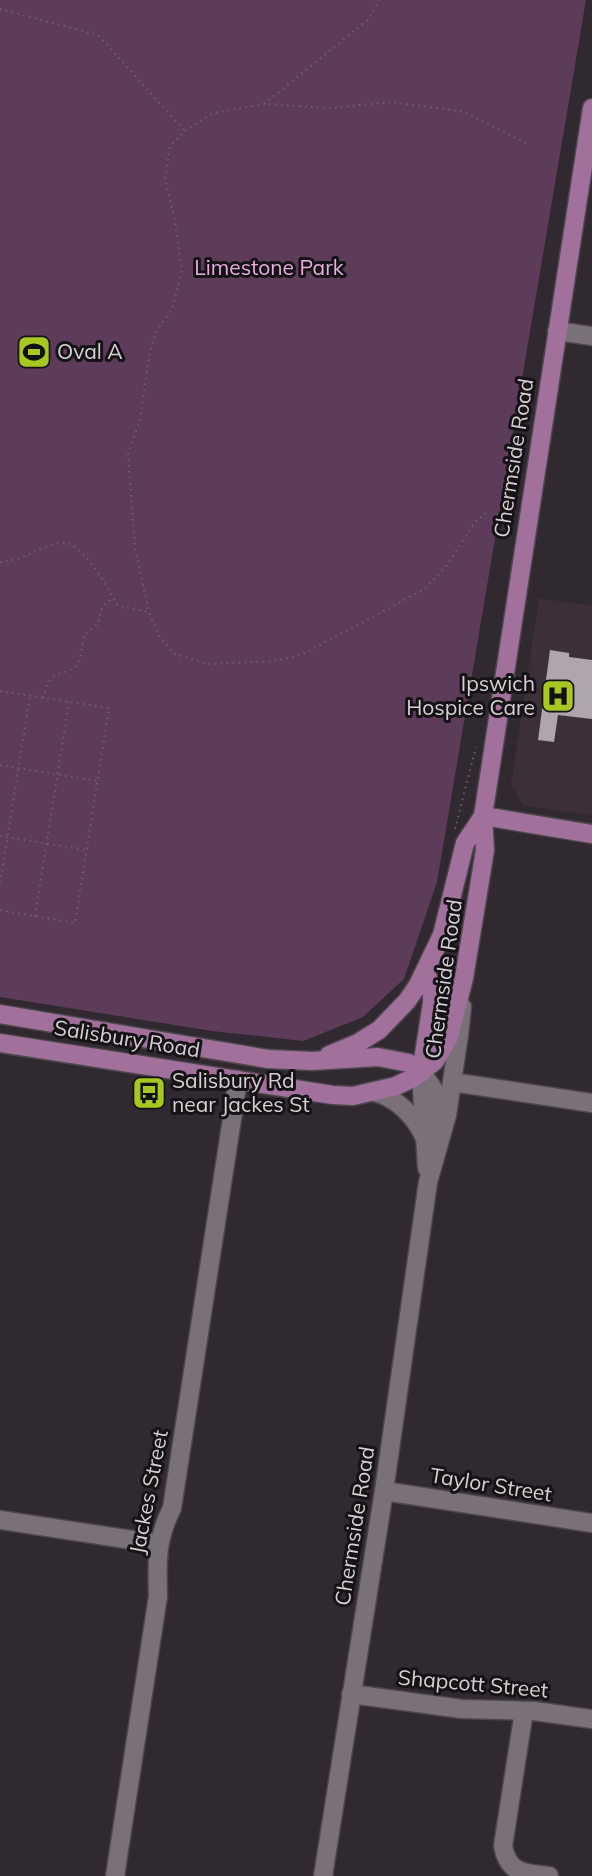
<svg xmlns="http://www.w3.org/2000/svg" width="592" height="1876" viewBox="0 0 592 1876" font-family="Mulish,sans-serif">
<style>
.built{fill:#3c2f3a}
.green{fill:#5d3c59}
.building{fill:#afa5ad}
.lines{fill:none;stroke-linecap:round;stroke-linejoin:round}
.minor-casing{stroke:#4d464c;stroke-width:21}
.major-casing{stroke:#4d464c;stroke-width:21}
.path{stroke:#696368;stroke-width:2;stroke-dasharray:1.5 4.5;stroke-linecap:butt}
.minor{stroke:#7a7178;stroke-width:18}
.major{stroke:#a2719b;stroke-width:18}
.labels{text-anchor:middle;stroke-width:6;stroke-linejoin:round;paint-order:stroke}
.park-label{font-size:21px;fill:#e8addf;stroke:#161316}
.poi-label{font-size:21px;fill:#d5d0d4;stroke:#161316;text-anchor:start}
.street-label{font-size:21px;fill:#d5d0d4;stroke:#161316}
</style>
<rect width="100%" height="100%" fill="#30292f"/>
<path class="built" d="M539,598L592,606V816L523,805L511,786Z"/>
<path class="green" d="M0,0H586L437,882L404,979L363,1017L303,1041L212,1031L0,997Z"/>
<path class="building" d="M550,650L569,653V657L592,660V719L558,715L554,742L538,740Z"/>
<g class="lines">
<g class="minor-casing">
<path id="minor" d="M557,331L592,336
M421,1073L427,1168
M421,1073C439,1093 437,1096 439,1123
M452,1082L592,1103
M374,1092C396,1097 417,1118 425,1139
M384,1491L592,1523
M0,1520L159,1544
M351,1694L462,1709L534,1711L592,1719
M524,1711L503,1846C508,1874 525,1873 549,1876
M115,1876L158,1596C157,1561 156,1540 172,1508L238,1080
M323,1876L384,1491L428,1182L447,1115L459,1035L462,1007"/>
</g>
<g class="major-casing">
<path id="major" d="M483,816L592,834
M0,1014L268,1059L312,1061L378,1057L409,1063L421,1073
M0,1043L333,1095L353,1096L396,1086L415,1077L435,1061L449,1037L464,978L485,850L483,816L592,108
M329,1055L358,1043L379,1030L407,1001L418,985L442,935L465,843L483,816
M421,1073L432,1003V995L426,970"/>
</g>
<path class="path" d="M0,9L98,35L185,131
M264,104L369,19L379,0
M486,513L475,522L445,568L423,590L307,652L291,658L273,661L207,664L175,654L159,636L149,612L135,549L128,454L140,420L150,351L157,330L172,309L182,271L175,221L165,179L170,146L185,131L213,113L264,104L330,108L392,102L465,112L527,144
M0,562C17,561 32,553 48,546C53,544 61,542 66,543C86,547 108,589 118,606L149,612
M0,691L109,708L75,923L0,910
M43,698C45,692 46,685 50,680C57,671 71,674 78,663C82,656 82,643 84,635L98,624L102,607L113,598
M0,765L97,781
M455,829L476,747
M0,836L86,850
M0,883L30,696
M35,916L69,702"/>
<use href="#minor" class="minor"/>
<use href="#major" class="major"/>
</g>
<defs>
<g id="stadium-square" transform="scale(1.725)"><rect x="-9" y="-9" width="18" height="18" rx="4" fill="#a6c821" stroke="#161316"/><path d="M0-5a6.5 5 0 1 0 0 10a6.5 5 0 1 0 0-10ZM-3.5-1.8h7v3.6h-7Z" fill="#111"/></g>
<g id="hospital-square" transform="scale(1.725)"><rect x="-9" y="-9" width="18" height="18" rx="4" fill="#a6c821" stroke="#161316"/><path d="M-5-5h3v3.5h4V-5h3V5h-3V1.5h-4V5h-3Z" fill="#111"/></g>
<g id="bus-square" transform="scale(1.725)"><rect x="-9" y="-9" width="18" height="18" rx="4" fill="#a6c821" stroke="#161316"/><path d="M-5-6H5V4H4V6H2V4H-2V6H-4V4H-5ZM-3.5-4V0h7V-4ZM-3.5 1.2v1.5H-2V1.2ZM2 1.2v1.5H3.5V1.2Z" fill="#111"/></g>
</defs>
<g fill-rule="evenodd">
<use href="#stadium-square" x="34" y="352"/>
<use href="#hospital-square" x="558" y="696"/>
<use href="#bus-square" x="149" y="1093"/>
</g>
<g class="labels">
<g class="park-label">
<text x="269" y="275">Limestone Park</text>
</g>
<g class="poi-label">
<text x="57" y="359">Oval A</text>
<text x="535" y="691" text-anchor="end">Ipswich<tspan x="535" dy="24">Hospice Care</tspan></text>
<text x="172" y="1088">Salisbury Rd<tspan x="172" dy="24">near Jackes St</tspan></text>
</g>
<g class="street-label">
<text transform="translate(514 458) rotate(-81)" y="7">Chermside Road</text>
<text transform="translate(444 979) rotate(-82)" y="7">Chermside Road</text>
<text transform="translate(127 1039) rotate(9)" y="7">Salisbury Road</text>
<text transform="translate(491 1485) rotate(9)" y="7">Taylor Street</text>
<text transform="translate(149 1492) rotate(-79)" y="7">Jackes Street</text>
<text transform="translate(355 1526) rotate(-81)" y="7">Chermside Road</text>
<text transform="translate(473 1684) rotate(5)" y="7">Shapcott Street</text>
</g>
</g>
</svg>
